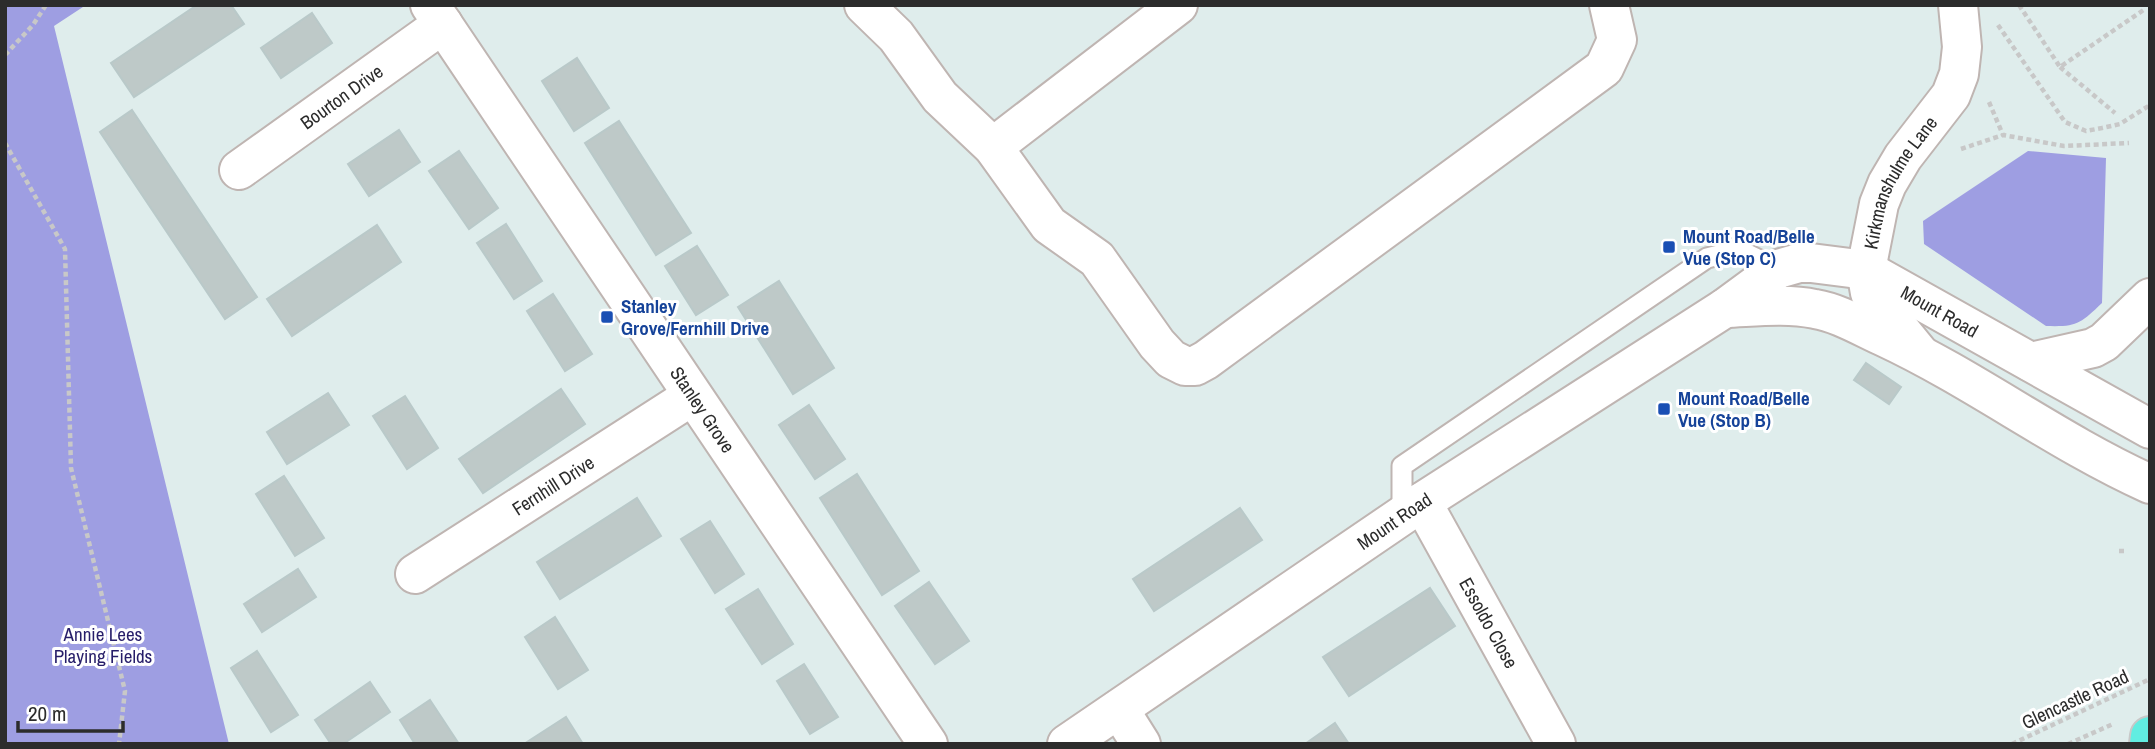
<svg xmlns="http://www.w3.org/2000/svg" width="2155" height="749" viewBox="0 0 2155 749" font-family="'Archivo Narrow',sans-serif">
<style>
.green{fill:#9e9ee2}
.building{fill:#bec9c8;stroke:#b9c9c9;stroke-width:2}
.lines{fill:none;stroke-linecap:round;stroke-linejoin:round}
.service-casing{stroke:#bfb5b2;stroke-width:23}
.minor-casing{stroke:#bfb5b2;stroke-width:42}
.tertiary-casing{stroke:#bfb5b2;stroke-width:42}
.secondary-casing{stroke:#bfb5b2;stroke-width:42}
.trunk-casing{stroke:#c8c8c8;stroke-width:42}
.path{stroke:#c8c8c8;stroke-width:4.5;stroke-dasharray:5 3.5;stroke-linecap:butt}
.service{stroke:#fff;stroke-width:19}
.minor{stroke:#fff;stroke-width:38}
.tertiary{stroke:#fff;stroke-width:38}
.secondary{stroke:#fff;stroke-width:38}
.trunk{stroke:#61ede1;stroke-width:38}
.transit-dot{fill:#1a4fb4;stroke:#fff;stroke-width:2.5}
.labels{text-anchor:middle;stroke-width:6;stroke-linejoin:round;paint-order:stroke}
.street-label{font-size:19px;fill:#2c2c2c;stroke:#fff}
.transit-label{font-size:19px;font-weight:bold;fill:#164399;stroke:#fff;text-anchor:start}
.park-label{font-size:19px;fill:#261d69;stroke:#fff}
</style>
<rect width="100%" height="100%" fill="#dfedec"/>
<path class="green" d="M5,5H86L54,26L229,744H5Z
M2028,151L2106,158L2102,303C2080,324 2077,327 2046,326L1924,244L1923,221Z"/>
<path class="building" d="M197,5H231L244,24L134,97L111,63Z
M312,13L332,43L281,78L261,48Z
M577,58L609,108L574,131L542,81Z
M132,110L257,297L225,319L100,132Z
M619,121L691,233L656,255L585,143Z
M399,130L420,162L369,196L348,164Z
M459,151L498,208L469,229L429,171Z
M506,224L542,281L514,299L477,243Z
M377,225L401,262L292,336L267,299Z
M697,246L728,295L696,315L665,266Z
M779,281L834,368L793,394L738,307Z
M553,294L592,354L565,371L527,311Z
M1866,363L1901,387L1889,404L1854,380Z
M561,389L585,424L483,493L459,459Z
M328,393L349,425L287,464L267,432Z
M405,396L438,448L407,469L373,416Z
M809,405L845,459L815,479L779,425Z
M857,474L919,571L882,595L820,498Z
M284,476L324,538L295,556L256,494Z
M637,498L661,536L560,599L537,562Z
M1240,508L1262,540L1154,611L1133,579Z
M710,521L744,574L715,593L681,539Z
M298,569L316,597L262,632L244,604Z
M929,582L969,641L935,664L895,606Z
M1430,588L1455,626L1349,696L1323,657Z
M758,589L793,644L762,664L726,609Z
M555,617L588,670L558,689L525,637Z
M257,651L298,715L271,732L231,668Z
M804,664L838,717L810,734L777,681Z
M370,682L390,712L343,744H331L315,720Z
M430,700L459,744H415L400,720Z
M566,717L583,744H524Z
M1335,723L1349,744H1305Z"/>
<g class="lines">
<g class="service-casing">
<path id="service" d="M1402,516V466L1707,258L1739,250L1778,269"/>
</g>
<g class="minor-casing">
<g id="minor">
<path d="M864,5L896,36L940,97L993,147L1049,225L1097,259L1157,344L1171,359L1185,366H1195L1206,360L1604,68L1617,40L1609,5"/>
<path d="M993,147L1178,5"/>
<path id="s1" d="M239,170L443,24"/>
<path id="s2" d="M1422,502L1556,744"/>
<path id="s3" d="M415,574L692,396"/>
<path d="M1119,709L1141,744"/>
</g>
</g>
<g class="tertiary-casing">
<g id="tertiary">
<path id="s4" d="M430,5L928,744"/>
<path id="s5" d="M1919,353L1870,293L1866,270L1879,204L1887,184L1903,157L1951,95L1959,74L1962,47L1958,5"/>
</g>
</g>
<g class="secondary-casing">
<g id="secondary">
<path d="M1725,308C1754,307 1786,303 1815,309C1839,313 1862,327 1884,337C1976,380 2057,442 2150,484"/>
<path d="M2031,362L2093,348L2104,342L2150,298"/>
<path id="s6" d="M1067,744L1422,502L1725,308L1778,269L1799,263H1811L1866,270L2150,429"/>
</g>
</g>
<g class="trunk-casing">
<path id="trunk" d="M2149,744L2150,736"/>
</g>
<path class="path" d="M2019,5L2060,67L2145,9
M1998,25L2065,122L2086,131L2102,128L2120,124L2150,105
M5,55L33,25L46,5
M2060,67L2115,113
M1989,102L2003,135L2064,146L2129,143
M5,143L65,249L71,468L125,691L119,744
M1961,149L2003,135
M2119,551H2127
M2012,744L2150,679
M2068,744L2113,724"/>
<use href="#service" class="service"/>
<use href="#minor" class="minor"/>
<use href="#tertiary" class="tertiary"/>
<use href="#secondary" class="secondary"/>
<use href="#trunk" class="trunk"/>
</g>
<g class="transit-dot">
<rect x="1662" y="240" width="14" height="14" rx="3.5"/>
<rect x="600" y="310" width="14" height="14" rx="3.5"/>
<rect x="1657" y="402" width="14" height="14" rx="3.5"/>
</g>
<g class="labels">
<g class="street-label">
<text dy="7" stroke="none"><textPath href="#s1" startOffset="126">Bourton Drive</textPath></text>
<text dy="7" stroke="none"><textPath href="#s5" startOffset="196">Kirkmanshulme Lane</textPath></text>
<text dy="7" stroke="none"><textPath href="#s6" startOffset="1029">Mount Road</textPath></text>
<text dy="7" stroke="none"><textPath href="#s4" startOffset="488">Stanley Grove</textPath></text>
<text dy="7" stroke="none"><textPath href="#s3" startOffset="164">Fernhill Drive</textPath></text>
<text dy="7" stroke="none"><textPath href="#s6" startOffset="396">Mount Road</textPath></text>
<text dy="7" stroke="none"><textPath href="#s2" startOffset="138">Essoldo Close</textPath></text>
<text transform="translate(2075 699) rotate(-25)" y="7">Glencastle Road</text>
</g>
<g class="transit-label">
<text x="1683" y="243">Mount Road/Belle<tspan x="1683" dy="22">Vue (Stop C)</tspan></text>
<text x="621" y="313">Stanley<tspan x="621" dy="22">Grove/Fernhill Drive</tspan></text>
<text x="1678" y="405">Mount Road/Belle<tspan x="1678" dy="22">Vue (Stop B)</tspan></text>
</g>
<g class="park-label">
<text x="103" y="641">Annie Lees<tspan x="103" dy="22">Playing Fields</tspan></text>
</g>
</g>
<rect width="2155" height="749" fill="none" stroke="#2c2c2c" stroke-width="14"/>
<path d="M18 721v10h105v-10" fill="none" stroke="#2c2c2c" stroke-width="3.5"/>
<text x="28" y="721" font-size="21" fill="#2c2c2c" stroke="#ffffff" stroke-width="5" paint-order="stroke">20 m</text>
</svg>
